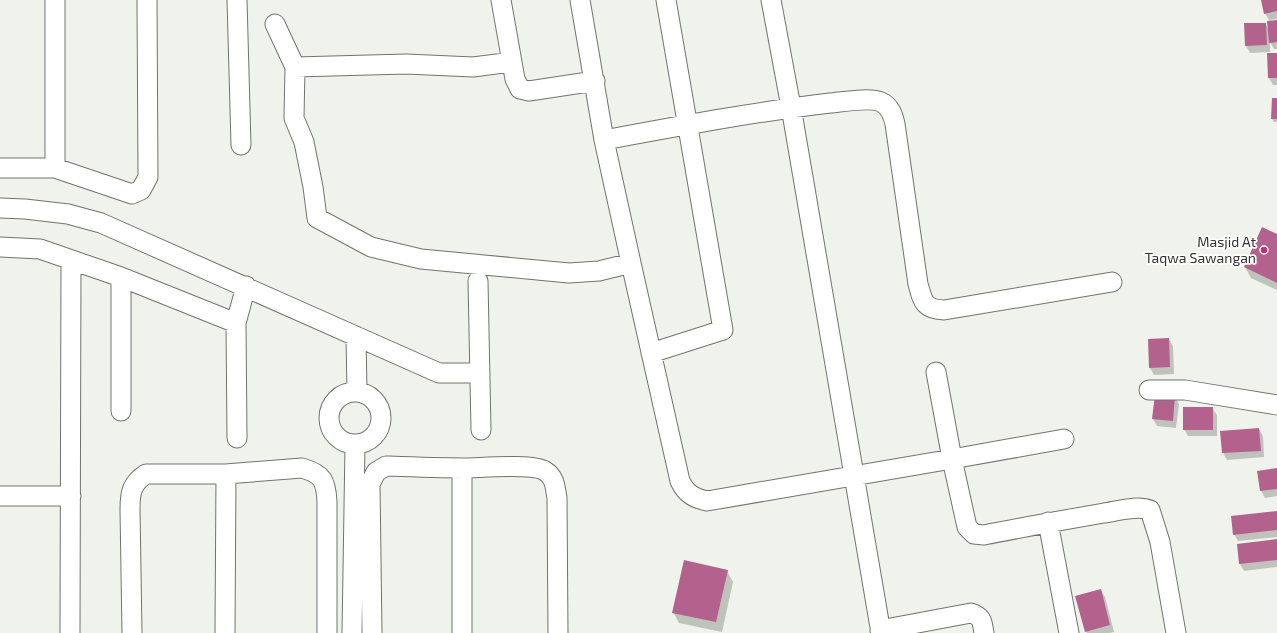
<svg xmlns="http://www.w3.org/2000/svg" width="1277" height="633" viewBox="0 0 1277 633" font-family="'Exo 2',sans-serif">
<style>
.shadow{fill:#0003}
.building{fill:#b2628d}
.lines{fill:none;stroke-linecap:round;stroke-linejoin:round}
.street-casing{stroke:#71746d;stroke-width:21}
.street{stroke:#fff;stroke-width:19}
.poi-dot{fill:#b3337f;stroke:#fff;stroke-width:1.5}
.labels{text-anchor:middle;stroke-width:3.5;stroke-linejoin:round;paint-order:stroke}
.poi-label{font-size:14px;fill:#323330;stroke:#fff;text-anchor:end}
</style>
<rect width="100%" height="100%" fill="#f0f3eb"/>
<path class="shadow" d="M1262,0H1277V19L1269,20L1265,13Z
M1277,21V49H1274L1270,42V52L1250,53L1246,46L1245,24H1265L1269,29Z
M1277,54V85H1273L1269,78Z
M1277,99V122H1274L1272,119Z
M1277,235V290L1251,278L1245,267Z
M1169,339L1173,346L1174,374L1154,375L1150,368Z
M1175,397L1179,404L1176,428L1157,426L1153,419Z
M1212,408L1217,415V436H1188L1184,429Z
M1259,429L1263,436L1264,457L1227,460L1223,453Z
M1277,469V496L1265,498L1261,491Z
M1277,512V537L1238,541L1234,534Z
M1277,540V567L1244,571L1240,564Z
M727,571L733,582L722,632L679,623L673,612Z
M1101,590L1105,597L1114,632L1109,633H1087L1086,631Z"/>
<path class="building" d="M1261,0H1277V11L1264,14Z
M1277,20V42L1269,43L1267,21Z
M1244,23H1266L1267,45L1245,46Z
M1267,53H1277V78H1268Z
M1272,98H1277V119H1271Z
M1262,227L1277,234V283L1244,267Z
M1169,338L1170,367L1149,368L1148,339Z
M1155,394L1175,396L1173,421L1152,419Z
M1183,407H1213V430H1183Z
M1259,428L1261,451L1222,453L1220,431Z
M1277,468V489L1260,491L1257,471Z
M1277,511V530L1233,535L1231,516Z
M1277,539V560L1239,564L1237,544Z
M684,560L728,570L716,622L672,613Z
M1101,589L1110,625L1085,632L1075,596Z"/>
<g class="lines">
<g class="street-casing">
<path id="street" d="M237,0L241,145
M501,0L515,79L520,89L529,91L595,81
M580,0L604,140L631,263L680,481C686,494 694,498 707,501L952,459L967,527L974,534L984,535C1024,527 1064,520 1104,513C1118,511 1137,505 1150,510L1160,542L1176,633
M771,0L791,107L881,633
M275,24L295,67L294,118L304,142L313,187L317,218L371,247L421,259L569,273L599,271L631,263
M295,67L406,64L473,67L512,62
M604,140C679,126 754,112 830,103C842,102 870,97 881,102C890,106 893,115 895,124L918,284C923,302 924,309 944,310L1112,282
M0,168H55L132,194L141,190L148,177L147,0
M55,168V0
M0,208L25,209L68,214L101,223L439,373H480
M0,247L40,249L121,277L236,323
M478,281L481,430
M356,336L357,392
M651,353L723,330L666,0
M936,372L952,459L1064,439
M1149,390H1185L1277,405
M329 418a26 26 0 1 1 52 0a26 26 0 1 1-52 0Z
M121,411V277
M237,438L236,323L246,286
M226,474L302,468C323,474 326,481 327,502V633
M0,496H71
M1048,522L1069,633
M880,630L971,613C983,617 982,622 984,633
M70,633L71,260
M132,633L130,509C130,492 132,483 146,474H226L225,633
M352,633L355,445
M372,633L370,484L376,472L386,466C412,467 437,468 463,468C480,468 532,463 545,471C555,477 555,487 557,498L558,633
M462,633V468"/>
</g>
<use href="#street" class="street"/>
</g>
<circle class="poi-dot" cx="1264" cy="250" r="4"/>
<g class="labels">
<g class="poi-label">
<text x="1256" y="247">Masjid At<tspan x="1256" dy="16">Taqwa Sawangan</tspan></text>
</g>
</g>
</svg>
